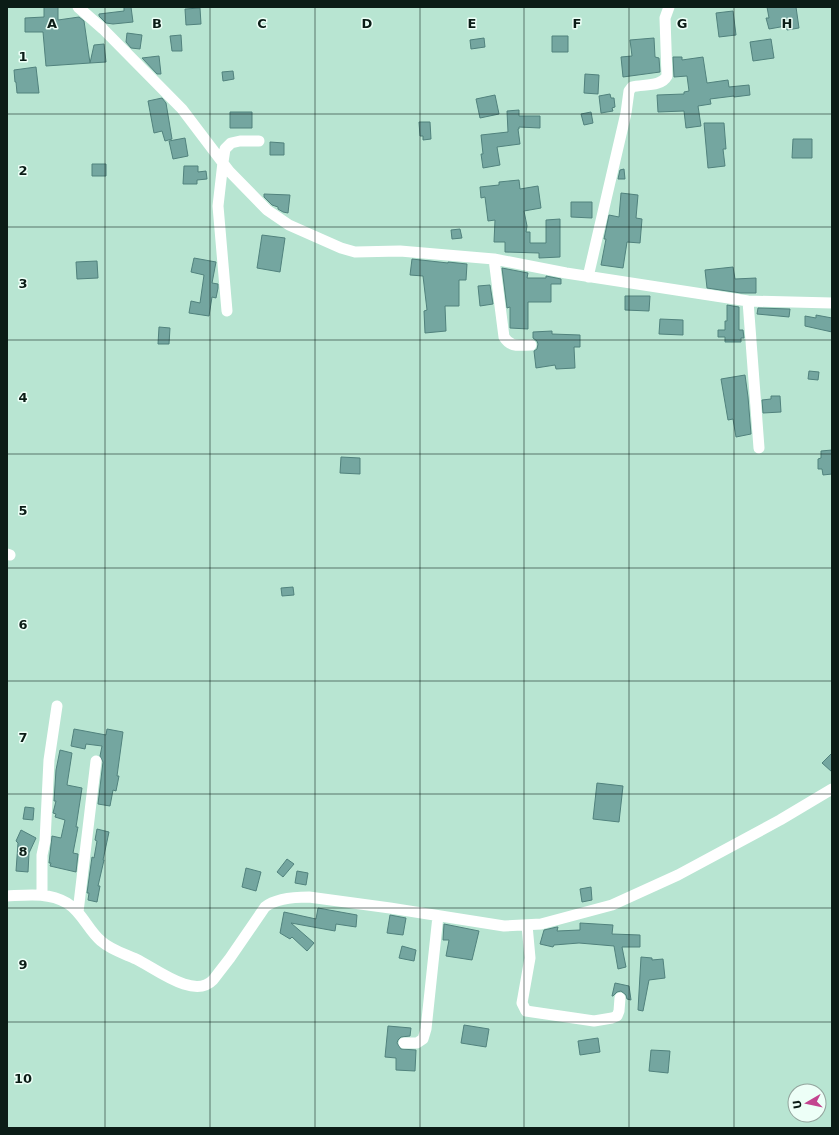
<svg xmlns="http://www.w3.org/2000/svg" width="839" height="1135" viewBox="0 0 839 1135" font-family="'DejaVu Sans',sans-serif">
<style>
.building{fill:#74a6a0;stroke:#51827d}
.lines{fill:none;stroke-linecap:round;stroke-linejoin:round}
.minor{stroke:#fff;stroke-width:11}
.grid{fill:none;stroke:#0b1c16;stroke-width:1;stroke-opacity:0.55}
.grid-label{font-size:13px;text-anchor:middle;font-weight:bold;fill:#0b1c16;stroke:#edfff7;stroke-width:3;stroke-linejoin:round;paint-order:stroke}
</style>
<rect width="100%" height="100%" fill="#b8e5d2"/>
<path class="building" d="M44,7H58V20L79,17L84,21L90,63L46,66L43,32H25V18L44,17Z
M124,7H131L133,22L113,24L106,23L99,16V14L124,11Z
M767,7H796L799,28L787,30L786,26L769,29L766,18H769Z
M200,8L201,24L186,25L185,9Z
M733,11L736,35L719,37L716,13Z
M127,33L142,35L140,49L131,48L126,42Z
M181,35L182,51H172L170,36Z
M552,36H568V52H552Z
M484,38L485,47L471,49L470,40Z
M654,38L655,57L659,58L660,72L623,77L621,57L632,56L630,40Z
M771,39L774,58L753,61L750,42Z
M104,44L106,62L90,63L94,45Z
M159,56L161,74H157L142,58Z
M673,57H682V60L703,57L707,83L728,80L729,87L749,85L750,95L734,97V96L710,99L711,104L698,106L701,126L686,128L684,111L658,112L657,95L684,94V92L689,91L687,76L674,77Z
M36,67L39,93H17L16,82H15L14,70Z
M233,71L234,79L223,81L222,72Z
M585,74L599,75L598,94L584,93Z
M610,94L611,98H614L615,107L612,108L613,111L601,113L599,96Z
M495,95L499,114L480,118L476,99Z
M162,98L166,103L172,139L165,141L162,131L154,133L148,101Z
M519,110V116H540V128L519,127V129H518L520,144L497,147L500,165L483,168L481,154H483L481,135L508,132L507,111Z
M230,112H252V128H230Z
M591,112L593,123L584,125L581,114Z
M419,122H430L431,139L423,140V136H420Z
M704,123H724L726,149H723L725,166L708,168Z
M185,138L188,156L173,159L169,141Z
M793,139H812V158H792Z
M270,142L284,143V155H270Z
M92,164H106V176H92Z
M184,166H198V172L206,171L207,179L197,180V184H183Z
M624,169L625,179H618L620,170Z
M519,180L520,189L538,186L541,208L524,211L527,226L526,232H530V243H546V220L560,219V257L539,258V253L505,252V242H494L495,220L488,221L485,197L481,198L480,187L499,185V182Z
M621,193L638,195L636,218L642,219L640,243L627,242L623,268L601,265L606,239H604L609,215L619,217Z
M264,194L290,195L288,213L283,212L278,209V207L272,205L264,197Z
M571,202H592V218L571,217Z
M460,229L462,238L452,239L451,230Z
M262,235L285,238L280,272L257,268Z
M194,258L216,262L212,283L218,284V288L216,298L212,297L209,316L189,313L191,301L200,303L204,275L191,272Z
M412,259L448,263V262L467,264L466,280H459V306H445L446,331L425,333L424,311L427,310L423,276L410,275Z
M97,261L98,278L77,279L76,262Z
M733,267L735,279L756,278V293H741L707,288L705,270Z
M502,268L528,273L527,278H546V276L561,279V284H551V302H528V329L510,328V307L507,308Z
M490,285L493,304L480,306L478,286Z
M625,296H650L649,311L625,310Z
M727,305L739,307V330H743L744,338H741V342H725V337H718V330H725V321H727Z
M758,308L790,309L789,317L757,314Z
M816,315L832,318V332L805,326V316L816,318Z
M660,319L683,320V335L659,334Z
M159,327L170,328L169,344H158Z
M552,331V334L580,335V347H574L575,368L556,369L555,365L536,368L534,351L537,349L538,344L537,341L533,338V332Z
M809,371L819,372L818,380L808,379Z
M745,375L748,397L751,434L736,437L733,419L728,420L721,379Z
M771,396H780L781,412L763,413L762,400L771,399Z
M832,450V474L823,475L822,469H818V459L821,458V451Z
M341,457L360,458V474L340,473Z
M293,587L294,595L282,596L281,588Z
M74,729L106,735L107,729L123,732L117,776H119L116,791L113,790L110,806L98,804L103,762L100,756L102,746L86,744L85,749L71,746Z
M60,750L72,753L67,785L82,788L76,827H78L73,853L78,854L76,872L50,866L51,863H49L52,836L61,838L65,820L55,817L56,814L53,813L56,801H54L56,770Z
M832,753V772L822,763Z
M597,783L623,786L619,822L593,819Z
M25,807L34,808L33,820L23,819Z
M97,829L109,832L103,860H104L98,886H100L97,902L88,900L89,893H87L92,857L94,858L97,841L95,840Z
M21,830L36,838L29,853L28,872L16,871L18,843L16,841Z
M287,859L294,864L283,877L277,872Z
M246,868L261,872L256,891L242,887Z
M297,871L308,873L306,885L295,883Z
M591,887L592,900L582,902L580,889Z
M318,908L357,915L356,927L336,924L335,931L291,923L314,943L307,951L292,937L290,939L280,933L284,912L316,919Z
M390,915L406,918L403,935L387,933Z
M580,923L613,925L612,934L640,935V947H622L626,967L618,969L614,946L579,943L554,945L553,947L540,944L544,930L557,927H558L557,931L580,930Z
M444,924L479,931L472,960L446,956L449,940H443Z
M402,946L416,950L414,961L399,958Z
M641,957L652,958V960L663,959L665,978L649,980L643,1011L638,1010Z
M615,983L629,986L631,1000L627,999L626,995L621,991L617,992L613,996H612Z
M464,1025L489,1029L486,1047L461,1043Z
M388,1026L411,1028L410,1036L401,1037L398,1040L397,1043L401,1049L416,1050L415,1071L396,1070V1058L385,1057Z
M598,1038L600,1052L580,1055L578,1041Z
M651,1050L670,1051L668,1073L649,1071Z"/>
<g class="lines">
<path class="minor" d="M78,7L103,29L182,109L229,171L267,210L289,225L341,248L355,252L400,251L494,259L566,273L748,301L832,303
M494,259L504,337C511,348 519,345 531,345
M588,277L626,113L629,91L632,87C643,84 661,87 667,76L665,18L669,7
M748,301L759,448
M227,311L218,206L223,162L225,149L231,143L240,141H259
M7,554L10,555
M42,895V855L45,841L49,760L57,706
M7,896C27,895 48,892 67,903C82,912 88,930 101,941C111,950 125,954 136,959C155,968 194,1000 213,980L230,958L265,907C276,898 296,897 309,897L390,908L504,926L541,924L612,905L678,875L780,820L832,789
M78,912L96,761
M527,925L530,958L522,1003L526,1011L594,1021L612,1018L617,1016L619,1011L620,998
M404,1043H417L423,1039L426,1029L438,916"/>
</g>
<path class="grid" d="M105,7V1128M210,7V1128M315,7V1128M420,7V1128M524,7V1128M629,7V1128M734,7V1128M7,114H832M7,227H832M7,340H832M7,454H832M7,568H832M7,681H832M7,794H832M7,908H832M7,1022H832"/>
<g class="grid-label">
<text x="52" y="28">A</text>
<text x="157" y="28">B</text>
<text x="262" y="28">C</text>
<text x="367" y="28">D</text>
<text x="472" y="28">E</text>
<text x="577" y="28">F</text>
<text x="682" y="28">G</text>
<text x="787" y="28">H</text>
<text x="23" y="61">1</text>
<text x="23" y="175">2</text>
<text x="23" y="288">3</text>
<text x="23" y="402">4</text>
<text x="23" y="515">5</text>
<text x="23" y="629">6</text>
<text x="23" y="742">7</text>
<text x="23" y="856">8</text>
<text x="23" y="969">9</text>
<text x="23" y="1083">10</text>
</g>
<rect width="839" height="1135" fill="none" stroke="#0b1c16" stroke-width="16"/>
<g transform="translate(807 1103) rotate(261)"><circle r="19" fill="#edfff7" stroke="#93a49d"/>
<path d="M0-3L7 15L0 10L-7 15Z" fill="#c3448f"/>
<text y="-6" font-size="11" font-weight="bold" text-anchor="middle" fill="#0b1c16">U</text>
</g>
</svg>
